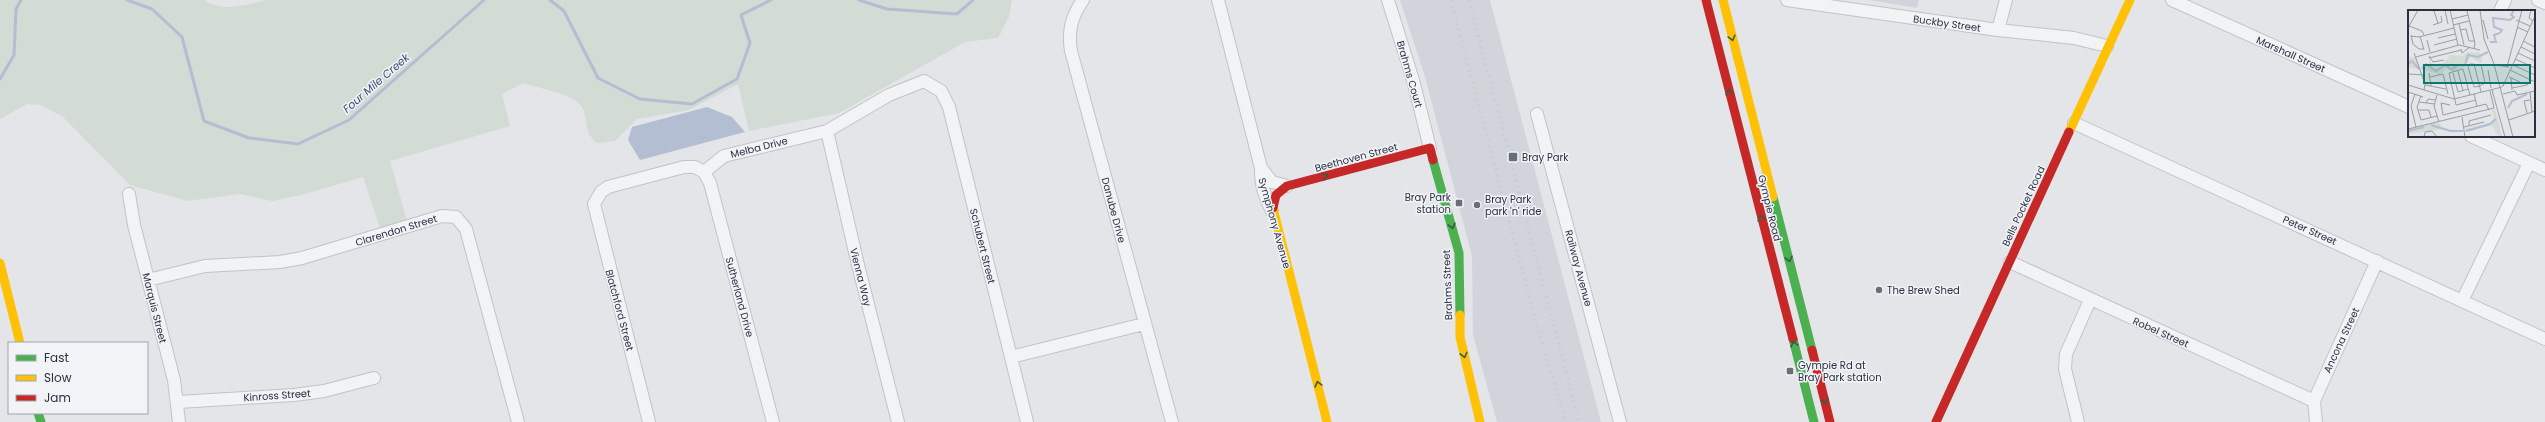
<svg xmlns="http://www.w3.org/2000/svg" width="2545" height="422" viewBox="0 0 2545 422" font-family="Poppins,sans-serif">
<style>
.built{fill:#d2d4db}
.green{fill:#d2dbd4}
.water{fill:#b3bed2}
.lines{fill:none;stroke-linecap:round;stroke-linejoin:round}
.stream{stroke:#b3bed2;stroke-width:3}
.street-casing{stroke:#c1c3c6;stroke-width:14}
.street{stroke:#f2f3f5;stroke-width:12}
.fast{stroke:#4caf50;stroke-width:9}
.slow{stroke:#ffc107;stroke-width:9}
.jam{stroke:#c62828;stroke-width:9}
.rail{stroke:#cccdd0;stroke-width:3;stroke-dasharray:2 4;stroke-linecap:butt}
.oneway{stroke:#365c46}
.poi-dot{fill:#6b6f7b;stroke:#f1f3f7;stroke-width:1.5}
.labels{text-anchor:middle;stroke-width:3;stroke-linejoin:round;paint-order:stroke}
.street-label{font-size:10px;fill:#2a3041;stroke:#f1f3f7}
.poi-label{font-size:10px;fill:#2a3041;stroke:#f1f3f7;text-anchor:start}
.water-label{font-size:11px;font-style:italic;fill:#364b73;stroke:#f1f3f7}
.inset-river{fill:none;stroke:#b3bed2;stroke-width:2}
.inset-road{fill:none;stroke:#999da5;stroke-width:1}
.view{fill:#0f766e;fill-opacity:0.15;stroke:#0f766e;stroke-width:2}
.inset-edge{fill:none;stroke:#2a3041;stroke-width:2}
</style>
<rect width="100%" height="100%" fill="#e3e5e8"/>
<path class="built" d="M1400,0H1490L1601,422H1497L1473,335L1472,256L1425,77Z
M1869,0H1919L1917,8Z"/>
<path class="green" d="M0,0H205C223,13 246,5 266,0H1012L1009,17L998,38L965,42L839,113L749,131L738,84L689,110L637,119L615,141L597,143C583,132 589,121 582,107C576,95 536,87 523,83L502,94L510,126L390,161L408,224L381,231L363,177L301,195L272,201L240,194L188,201L130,185L63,117L41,105L27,104L0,119Z"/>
<path class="water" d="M707,107L732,117L745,132L640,160L628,140L632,127Z"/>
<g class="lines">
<path class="stream" d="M127,0L152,9L182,37L204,121L249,138L298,144L349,120L484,0
M550,0L564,11L598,78L640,99L692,104L737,79L750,43L741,15L771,0
M859,0L887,9L957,14L973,0
M0,79L14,55L16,9L21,0"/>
<g class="street-casing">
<path id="street" d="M1083,0C1071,17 1068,31 1071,51L1172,422
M1218,0L1261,168C1260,182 1265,199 1272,211
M1388,0L1413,80L1430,148
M1787,0L1998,30L2074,38L2107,46
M2172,0L2409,107
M2538,0L2545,3
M2500,11L2505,0
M1998,30L2006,0
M1537,114L1620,422
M2074,123L2545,339
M827,131L858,265L898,422
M2471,136L2545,170
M1261,168L1272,182L1287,186
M704,172L724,156L827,131L889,95L924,81L941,91L949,107L1027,422
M129,194L134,225L174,380L179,422
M2010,262L2314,401
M148,280L205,266L280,262L302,258L442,216L456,217L466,229L518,422
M2462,301L2529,163
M1011,357L1144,324
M178,402L294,395L324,391L374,378
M649,422L594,204L601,192L608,187L684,167H695L704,172L710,183L773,422
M2078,422L2065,369L2066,354L2090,300
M2316,422L2314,401L2377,261"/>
</g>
<use href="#street" class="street"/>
<path class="fast" d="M1433,160L1459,253L1460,315
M1773,197L1812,350
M1793,339L1814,422
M38,413L41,422"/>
<path class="slow" d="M1723,0L1773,197
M2069,132L2130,0
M1273,208L1327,422
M0,263L20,343
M1460,315V337L1480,422"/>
<path class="jam" d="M1706,0L1793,339
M1273,208L1276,195L1287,186L1430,148L1433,160
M1812,350L1830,422
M1936,422L2069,132"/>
<path class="rail" d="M1451,0L1536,323L1566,422
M1469,0L1579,422"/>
</g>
<defs><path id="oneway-chevron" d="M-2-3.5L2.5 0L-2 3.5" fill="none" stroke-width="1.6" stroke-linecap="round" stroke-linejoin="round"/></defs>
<g class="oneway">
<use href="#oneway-chevron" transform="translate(1732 38) rotate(76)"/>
<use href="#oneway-chevron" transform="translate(1729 92) rotate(-104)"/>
<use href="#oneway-chevron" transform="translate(1325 176) rotate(-15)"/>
<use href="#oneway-chevron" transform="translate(1761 218) rotate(-104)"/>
<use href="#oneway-chevron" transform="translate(1452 226) rotate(75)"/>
<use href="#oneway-chevron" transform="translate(1789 259) rotate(76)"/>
<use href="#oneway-chevron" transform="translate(1794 344) rotate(-104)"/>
<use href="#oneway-chevron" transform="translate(1464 355) rotate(76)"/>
<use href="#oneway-chevron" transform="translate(1318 384) rotate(-105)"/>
<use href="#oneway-chevron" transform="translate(1825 401) rotate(76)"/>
</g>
<g class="poi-dot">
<rect x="1508" y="152" width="10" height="10" rx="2"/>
<rect x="1455" y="199" width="8" height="8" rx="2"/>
<circle cx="1477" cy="205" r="4"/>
<circle cx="1879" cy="290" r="4"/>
<rect x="1786" y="367" width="8" height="8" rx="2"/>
</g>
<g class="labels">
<g class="street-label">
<text transform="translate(1947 23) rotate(8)" y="4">Buckby Street</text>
<text transform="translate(2291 54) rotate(24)" y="4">Marshall Street</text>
<text transform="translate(1410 74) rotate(74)" y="4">Brahms Court</text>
<text transform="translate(759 147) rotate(-14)" y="4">Melba Drive</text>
<text transform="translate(1356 157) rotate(-15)" y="4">Beethoven Street</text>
<text transform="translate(2023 206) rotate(-65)" y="4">Bells Pocket Road</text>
<text transform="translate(1770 208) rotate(76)" y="4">Gympie Road</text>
<text transform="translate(1114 210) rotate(75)" y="4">Danube Drive</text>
<text transform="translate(1275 223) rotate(74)" y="4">Symphony Avenue</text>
<text transform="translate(396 230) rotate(-17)" y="4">Clarendon Street</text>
<text transform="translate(2310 230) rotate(24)" y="4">Peter Street</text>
<text transform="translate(983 246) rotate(76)" y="4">Schubert Street</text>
<text transform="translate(1579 268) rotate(75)" y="4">Railway Avenue</text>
<text transform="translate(861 277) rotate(76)" y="4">Vienna Way</text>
<text transform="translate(1447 285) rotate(-92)" y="4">Brahms Street</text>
<text transform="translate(740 297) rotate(75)" y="4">Sutherland Drive</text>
<text transform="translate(155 308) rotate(76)" y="4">Marquis Street</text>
<text transform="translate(620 310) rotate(75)" y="4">Blatchford Street</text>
<text transform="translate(2161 332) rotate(24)" y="4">Robel Street</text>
<text transform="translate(2341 340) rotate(-65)" y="4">Ancona Street</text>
<text transform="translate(277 395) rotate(-4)" y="4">Kinross Street</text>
</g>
<g class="poi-label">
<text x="1522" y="161">Bray Park</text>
<text x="1451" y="201" text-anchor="end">Bray Park<tspan x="1451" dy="12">station</tspan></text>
<text x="1485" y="203">Bray Park<tspan x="1485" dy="12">park 'n' ride</tspan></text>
<text x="1887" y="294">The Brew Shed</text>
<text x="1798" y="369">Gympie Rd at<tspan x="1798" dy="12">Bray Park station</tspan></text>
</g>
<g class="water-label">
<text transform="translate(376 83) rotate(-41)" y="4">Four Mile Creek</text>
</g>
</g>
<g transform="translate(2408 10)">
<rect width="127" height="127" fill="#e3e5e8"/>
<path d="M69,41L74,45L73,53L62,47L57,57L47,61L37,59L31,65L13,58L15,54H21V50L25,56L35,53L43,45L55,46L60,42L68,43ZM7,47L13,60L0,57V48ZM87,99L94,127L89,124L84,115L58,122L57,119L82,113L86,108L84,100ZM25,113H32L33,117L41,119L57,121L36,119L0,124V119Z" fill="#d2dbd4"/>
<path class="inset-river" d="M92,23L94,20L86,17L85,8L102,10L106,7L103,5L106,0M82,32H88L86,25L92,23M0,54L4,51L11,59M14,59L18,54L28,61L37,55L44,60L49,55H57L60,45L70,47L80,42M100,98L104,91L119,84M23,115L42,121H55M0,121L16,117M58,121L82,114L88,109"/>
<path class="inset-road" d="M24,0L26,1L30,13M37,0L40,14M42,0L50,35M72,0L76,29L86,54L105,127M123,0L121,8L125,11M59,1L67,33L66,39M44,9L60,5M75,10L80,29M108,10L122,16M51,14L56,35M25,15L34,12L33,6M45,15L61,11M1,16L14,21L16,25M109,17L120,22M0,18L10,0M52,20L58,19L61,31H67M3,25L5,34L11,39H15M3,26L11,27L46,18M12,26L16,40M30,28L47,24M19,30L22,42M115,31L127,37M26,35L49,29M113,37L127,44M53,39L54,43L62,37M6,43L17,74L16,80M110,43L127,51M21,46L25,52L36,50M8,47L51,35L72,40M21,48L53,40M107,49L127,58M87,55L101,57M105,55L127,65M99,57L114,0M80,60L83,78M102,60L127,72M50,61L55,81M21,63L23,76M45,63L50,82L60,79M1,64L15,65M22,67L35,64L40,84M101,67L112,72M103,68L104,80M0,75L46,89L94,77L96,74M17,75L38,79M72,76L66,77L60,57L62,54H66L73,82M72,76L77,73L73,54M95,76L127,6M104,78L119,75L124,70M84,80L97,127M0,82L15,87M122,82L124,102M7,84L3,96L8,117M66,84L69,96M95,84L107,81L109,85M29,85L26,96L31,112M62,85L55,59L41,63L48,95L68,90M109,85L127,81M13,86L9,97L13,110L29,106M11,92L27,94M18,93L20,89L28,90M42,95L33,93L35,105L78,94L81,100M10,100H21L23,107M119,103L116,91L122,90M54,107L57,127M101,110L127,101M61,116V111L83,105M56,117L76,112M0,119L86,98L82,81M16,127L17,122L24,121L29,127"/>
<path class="view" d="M16,55H122V73H16Z"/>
<rect width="127" height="127" class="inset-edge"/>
</g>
<rect x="8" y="342" width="140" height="72" fill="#f1f3f7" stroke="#a1a5ae"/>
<rect x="16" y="355" width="20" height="6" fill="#4caf50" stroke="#a1a5ae"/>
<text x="44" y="362" font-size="12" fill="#2a3041">Fast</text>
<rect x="16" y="375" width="20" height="6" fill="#ffc107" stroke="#a1a5ae"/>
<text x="44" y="382" font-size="12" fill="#2a3041">Slow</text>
<rect x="16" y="395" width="20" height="6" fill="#c62828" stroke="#a1a5ae"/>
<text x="44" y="402" font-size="12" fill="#2a3041">Jam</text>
</svg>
